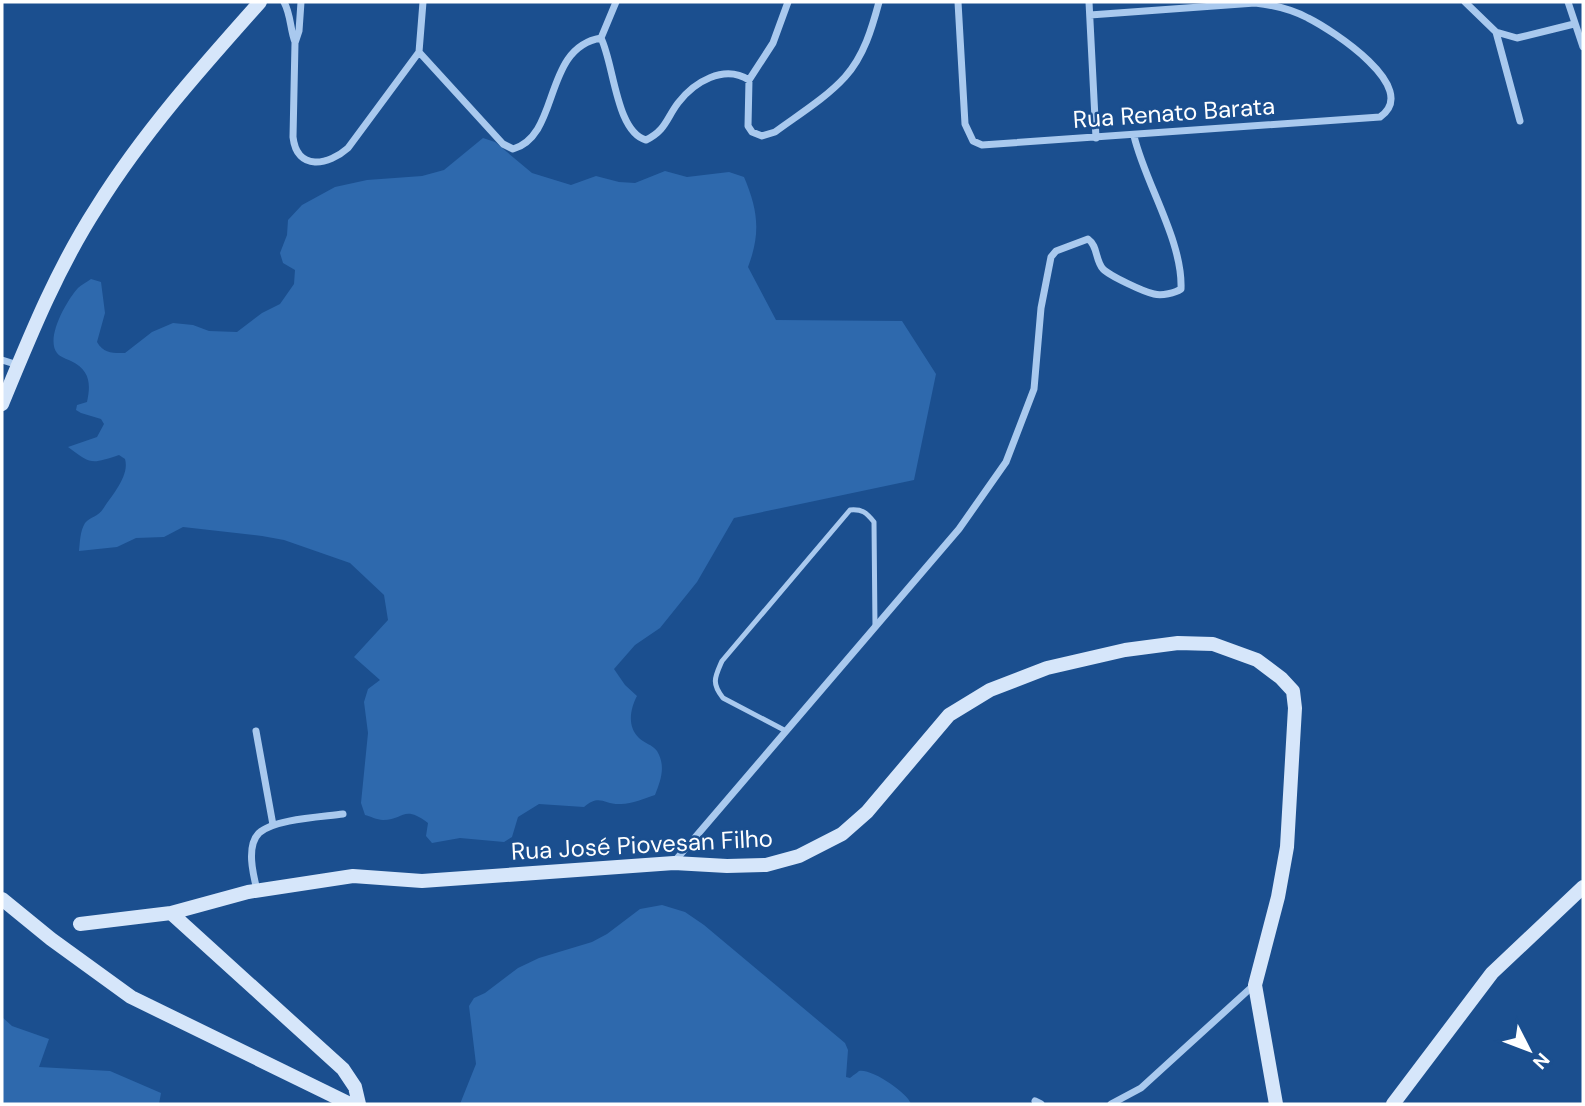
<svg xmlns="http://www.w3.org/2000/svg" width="1585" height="1106" viewBox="0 0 1585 1106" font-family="'DM Sans',sans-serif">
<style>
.green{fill:#2e69ad}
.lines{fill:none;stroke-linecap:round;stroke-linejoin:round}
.lane{stroke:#a9c9ee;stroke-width:5}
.street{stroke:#a9c9ee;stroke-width:7}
.secondary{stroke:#d6e6fa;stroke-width:14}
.labels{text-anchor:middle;stroke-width:5;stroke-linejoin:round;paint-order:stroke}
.street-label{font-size:24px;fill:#fff;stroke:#1b4f8f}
</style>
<rect width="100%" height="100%" fill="#1b4f8f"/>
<path class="green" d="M483,138L495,142L532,173L571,185L596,176L619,182L635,183L665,171L687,177L729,172L744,177C758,210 761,233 748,267L776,320L902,321L936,374L914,480L734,518L697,582L660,628L635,645L614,669L625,685L637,696C630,709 627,727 639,738C644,743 653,745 657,751C666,766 661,780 655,795C645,798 632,804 621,804C604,805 600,793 584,807L539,804L518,817L512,837L504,842L460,838L432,843L426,836L428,823C403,804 404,820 383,820C377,820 370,816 365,815L361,803L368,733L364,702L368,689L380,680L354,657L388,620L384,595L350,563L284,540L262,536L183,527L164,537L136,538L117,547L79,551C80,542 80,531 85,523C90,517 99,516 103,509C111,496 130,476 125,459L119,455C91,464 92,465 68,447L97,437L104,424L101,419L81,413L76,410L77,405L87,402C91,384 90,370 71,361C67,359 60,357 57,353C45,338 67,300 78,288C81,285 87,282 91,279L101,282L105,313L97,342C104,354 113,353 125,353L152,332L173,323L193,325L209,331L237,332L262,313L280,304L294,284L295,270L283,263L280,253L287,235L288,220L302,205L335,187L367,180L422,176L444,170Z
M662,905L685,912L704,925L845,1043L848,1050L846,1077L850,1078C851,1077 858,1072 859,1071C871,1068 908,1093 911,1104H460L476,1064L469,1006L474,998L485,993L518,968L539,958L592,942L607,934L640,909Z
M2,1017L12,1026L49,1039L39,1067L110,1071L161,1093L159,1104H2Z"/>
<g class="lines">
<path class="lane" d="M786,731L723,698C711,683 715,677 722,661L850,510C862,509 866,512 874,522L875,628"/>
<path class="street" d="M284,2C291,15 290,29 295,42
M301,2L299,31L295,43L293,137C297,172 329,165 348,148L419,52
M788,2L773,43L749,80L748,126L752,132L762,136L775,132C798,115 826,98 845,77C864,56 872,28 879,2
M958,2L965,124L973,141L982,145L1380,117C1422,88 1332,30 1308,18C1291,9 1274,5 1255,3L1090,15
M1089,2L1096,138
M1465,2L1496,32L1520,121
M1568,2L1583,47
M1496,32L1517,38L1574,24
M601,38C614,64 616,132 646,140C666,130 666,119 678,103C694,82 724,64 749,80
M601,38L616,2
M419,52L503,144L513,149C561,135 542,48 601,38
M419,52L423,2
M2,360L18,365
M256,731L273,825
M674,862L959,529L1006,462L1034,389L1041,308L1051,257L1056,251L1088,239C1098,246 1095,260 1103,269C1110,276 1144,292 1154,294C1162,296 1175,293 1181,289C1183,241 1145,183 1134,136
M257,890C253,874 246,846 259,833C274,819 322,817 343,814
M1035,1101L1041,1104
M1111,1104L1141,1088L1254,985"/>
<path class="secondary" d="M2,404C30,336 57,269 97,207C143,133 202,67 260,2
M2,899L51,939L131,997L350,1104
M171,913L343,1069L355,1087L359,1104
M80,924L171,913L248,892L353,876L422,881L674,863L727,866L766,865L799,856L842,834L867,812L949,715L990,690L1047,668L1125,650L1178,643L1213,644L1257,660L1281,678L1293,691L1295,708L1287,847L1278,897L1255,985L1276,1104
M1393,1104L1492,973L1583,887"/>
</g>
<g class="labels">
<g class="street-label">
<text transform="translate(1174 113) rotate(-4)" y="8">Rua Renato Barata</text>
<text transform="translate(642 845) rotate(-3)" y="8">Rua José Piovesan Filho</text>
</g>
</g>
<rect width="1585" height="1106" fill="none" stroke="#ffffff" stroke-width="7"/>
<g transform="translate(1529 1050) rotate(132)" stroke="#1b4f8f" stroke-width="5" paint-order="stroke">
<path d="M0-5L12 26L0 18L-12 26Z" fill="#ffffff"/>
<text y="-10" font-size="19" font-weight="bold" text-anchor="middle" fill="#ffffff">N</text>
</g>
</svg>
